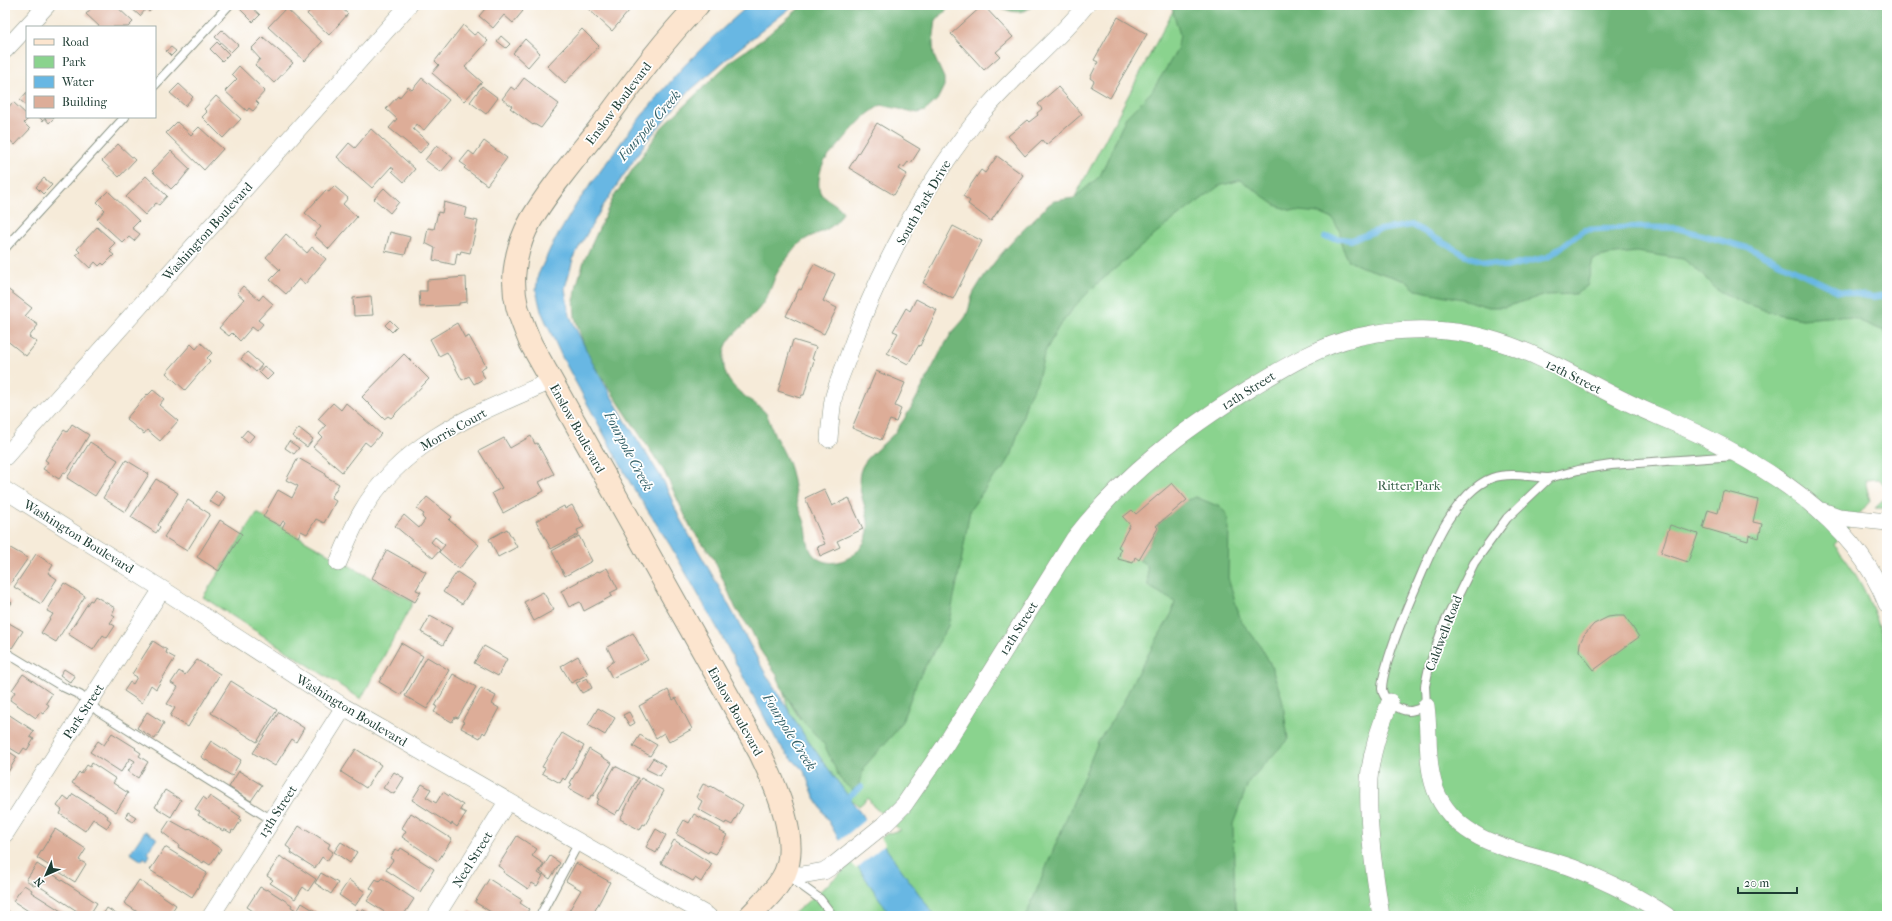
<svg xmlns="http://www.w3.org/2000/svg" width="1892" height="921" viewBox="0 0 1892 921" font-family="'IM FELL French Canon',serif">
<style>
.green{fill:#8ad38e;stroke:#548861}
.forest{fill:#6fb579;stroke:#477956}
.water{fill:#68b7e3;stroke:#447a8c}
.pier{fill:#f6ebd9}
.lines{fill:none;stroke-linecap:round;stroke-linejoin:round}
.stream{stroke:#68b7e3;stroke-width:6}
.building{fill:#ddad98}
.lane-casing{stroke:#8a9486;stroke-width:10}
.street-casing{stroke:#8a9486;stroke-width:18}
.secondary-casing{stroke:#8a9486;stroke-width:24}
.lane{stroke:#fff;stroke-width:8}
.street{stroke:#fff;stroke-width:17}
.secondary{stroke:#fce5cf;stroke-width:22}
.labels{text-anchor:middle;stroke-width:3.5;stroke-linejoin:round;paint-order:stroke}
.street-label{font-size:13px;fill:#1f3d34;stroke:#fff}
.park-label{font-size:13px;fill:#3a624a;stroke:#fff}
.water-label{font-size:14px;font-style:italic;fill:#356269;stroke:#fff}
</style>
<rect width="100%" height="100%" fill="#fff"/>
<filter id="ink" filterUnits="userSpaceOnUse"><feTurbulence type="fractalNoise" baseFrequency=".025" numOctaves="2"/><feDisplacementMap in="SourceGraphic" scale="8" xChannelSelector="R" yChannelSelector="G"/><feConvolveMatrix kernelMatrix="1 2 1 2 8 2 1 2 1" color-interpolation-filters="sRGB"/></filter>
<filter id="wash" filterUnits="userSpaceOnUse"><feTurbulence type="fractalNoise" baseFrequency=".012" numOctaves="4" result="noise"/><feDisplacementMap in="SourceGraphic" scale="16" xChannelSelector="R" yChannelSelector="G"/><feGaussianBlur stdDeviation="0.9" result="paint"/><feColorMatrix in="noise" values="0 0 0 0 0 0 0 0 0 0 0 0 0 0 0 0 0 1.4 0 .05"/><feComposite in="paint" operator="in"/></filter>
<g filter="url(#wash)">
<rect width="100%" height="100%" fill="#f6ebd9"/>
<path class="green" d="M1176,5L1887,77V488L1879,479L1865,480L1870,501L1834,545C1861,575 1876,613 1887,651V916H791L886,834L900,830L873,806L868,798L859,806L846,795L804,735L789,711L783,691L800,719Z
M1887,497V508H1875Z
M257,513L413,602L361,699L203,597Z"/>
<path class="forest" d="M803,5H952L936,20L933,43L934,56L944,78V86L937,100L925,111L918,113L881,105C861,117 853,129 839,145C834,151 828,156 824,162C820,169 817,184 820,192C823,199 837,203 843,212C833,234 812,231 798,245C792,251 778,270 775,277C770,291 766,301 756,312C747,324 729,335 725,349C719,377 733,388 754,403C759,407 764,410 767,415C770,422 772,429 775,436C782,449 789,461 792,476C794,485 795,494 797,502C799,510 803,516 805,523C808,533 806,544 812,553C825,570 850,562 861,547C882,521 850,493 862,467C868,454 887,443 896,431C918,401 931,366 951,334C956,327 964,321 967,314C970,307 970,299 974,292C993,259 1021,232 1048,205L1054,201L1074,198L1100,176L1126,117L1152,91L1167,67L1177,50L1180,35L1171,5H1887V335L1884,331L1855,319L1840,316L1802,319L1773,313L1744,303L1717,290L1695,268L1683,259L1637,252L1607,255L1593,259L1587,286L1576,294L1546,295L1504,307H1489L1462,299L1416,290L1406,281L1362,267L1349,261L1342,247L1340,232L1333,219L1319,213L1289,210L1275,205L1241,180L1219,186L1169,223L1097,284L1076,305L1058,328L1045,352L1037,382L1028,398L1012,454L1004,468L992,479L970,510L960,568L948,626L918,679L902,721L895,732L864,767L858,787L852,790L840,779L824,744L801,719L783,691L776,673L762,653L751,630L736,609L713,557L691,528L664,471L587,355L575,317L574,301L577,284L584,261L613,198L662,127L732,60L763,39Z
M997,5H1033C1023,16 1008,12 997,5Z
M1196,497L1220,507L1227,514L1229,528L1228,578L1241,621L1260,645L1270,663L1282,698L1288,739L1249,781L1233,824L1235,905L1239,916H1026L1098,742L1123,703L1134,679L1172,613L1175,602L1148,586L1147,565L1139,560L1158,528L1156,526L1187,500Z"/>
<path class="water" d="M749,5H794L736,51L686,94L646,142L603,206L574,256L565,288L569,314L592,362L625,420L664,482L680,519L718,585L764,671L804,735L935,916H891L837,836L814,796L804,771L787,754L777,741L720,633L670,545L632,486L562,357L541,311L536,290L538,275L551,247L577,203L634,125L683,67L710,40Z
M145,831L157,838L147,853L150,855L147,860L144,857L142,861L130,853Z"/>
<path class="pier" d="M867,818L885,844L856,869L838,842Z"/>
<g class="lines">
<path class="stream" d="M1325,237L1351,240L1379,230L1412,225L1469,257L1506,267L1548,257L1584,230L1633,227L1677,228L1751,249L1838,291L1873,297L1887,295
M842,802L861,787"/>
</g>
<g id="blocks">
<path class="building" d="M94,5H115L133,22L128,27H100L86,14Z
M128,5H156L149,12L146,9L140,16Z
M244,5H249L260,15L253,22L240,9Z
M311,5H338L348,14L329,35L307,14L313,7Z
M480,5H516L523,11L513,23L504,15L493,28L479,16L485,9Z
M584,5H634L612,31Z
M983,5L1013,37L996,52L1000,56L984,70L951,34Z
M286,8L322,42L305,61L268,27Z
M1118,17L1147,34L1110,98L1091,87L1094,81L1090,78L1098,62L1094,60Z
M463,25L474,35L478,32L488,41L465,67L482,82L464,101L432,73L439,65L435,61Z
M582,29L599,46L565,83L547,66Z
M222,30L238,45L231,52L215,37Z
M501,36L510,44L506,48L497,41Z
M263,37L293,63L274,83L255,65L260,59L251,49Z
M525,39L540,53L528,67L513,53Z
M217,42L229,54L222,61L210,49Z
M171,47L176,51L171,56L166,51Z
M239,66L265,91L256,101L259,104L253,111L249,108L247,111L225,91L237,79L232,74Z
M422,78L449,100L424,130L416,124L413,129L429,143L420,153L389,128L397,119L386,109L398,96L399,98L408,87L412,90Z
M524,78L559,104L541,128L534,124L533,125L510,108L512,106L502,99L511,87L515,90Z
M179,84L193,97L185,106L170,93Z
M482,86L498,98L486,114L470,102Z
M1058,87L1082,114L1046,145L1042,140L1025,156L1008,136L1027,120L1029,122L1038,115L1037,113L1042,109L1038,104Z
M27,92V106L20,100Z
M216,96L241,119L223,138L202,117L207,112L204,109Z
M13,102L27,115V117H30L24,123L30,129L15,145L5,136V116L8,113L6,110Z
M39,117H55L49,123L45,118L43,121Z
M177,122L191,135L199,127L223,149L204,170L166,133Z
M877,123L920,149L911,163L908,162L904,167L901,166L899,169L907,174L894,195L849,168Z
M371,129L415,169L404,182L392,171L394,169L391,167L372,188L337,157L349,143L355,148Z
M484,141L507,158L487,185L464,168L466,166L460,162L469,151L474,155Z
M118,144L135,160L119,177L102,161Z
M437,145L453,158L441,172L425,160Z
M171,151L190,169L177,185L176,184L171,189L152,171Z
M997,156L1023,175L991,221L968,204L970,201L963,196L981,170L985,173Z
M146,176L167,196L159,205L156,203L145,215L126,197Z
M44,178L52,185L43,194L36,187Z
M334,186L348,198L343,204L357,217L329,249L314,235L321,227L305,213L326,190L329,192Z
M384,188L399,202L390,213L374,199Z
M108,191L139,221L132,228L140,234L134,241L129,237L123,243L97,219L105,210L97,202Z
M444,202L467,208L465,218L478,221L470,253L461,251L460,254L457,253L455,265L433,260L435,248L425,243L428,228L434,229L438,212L442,213Z
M953,226L982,241L953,299L923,283Z
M97,227L115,243L110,248L112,250L110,252L114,255L104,265L102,263L99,266L95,262L90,268L76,255L80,252L77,249Z
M390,232L410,237L405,255L385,251Z
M286,234L307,253L312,247L326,259L305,284L299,279L286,294L270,280L280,270L266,257Z
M814,264L835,274L823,301L837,308L824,334L786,316L799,289L801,290Z
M466,277L467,302L459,303V305L420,307L419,291H427V280Z
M243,286L259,300L263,295L273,304L258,320L263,324L257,331L252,327L240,341L232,333L229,336L219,328L244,299L237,293Z
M6,288L32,308L25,316L38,325L29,337L37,342L26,356L5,339Z
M371,296L373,315L354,316L353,298Z
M916,299L937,310L920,346L919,345L908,364L887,353L898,333L893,331L906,308L910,311Z
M390,320L397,327L392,332L385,325Z
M457,323L465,338L469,336L486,366L480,370L485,378L474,384L469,376L462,380L447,352L439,356L430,339Z
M793,340L816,347L812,359L814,360L804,395H802L800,398L778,391Z
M201,343L212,353L207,358L210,361L185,390L166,373L191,344L196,349Z
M247,352L262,365L256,372L241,359Z
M404,354L429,379L391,418L388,416L384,419L362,397Z
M264,366L273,374L267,380L259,372Z
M876,371L905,383L895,406L901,409L896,422L890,420L881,440L852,428Z
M153,390L164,399L159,405L178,421L160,441L147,430L144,434L126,419L147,394L148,395Z
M333,403L341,410L346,403L381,434L370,446L365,442L342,472L313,447L322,437L319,434L326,426L318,419Z
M72,424L89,435L66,473L64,472L59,479L43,469L48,462L45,460L64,430L67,432Z
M299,428L313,439L307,447L292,436Z
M247,430L254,436L248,443L241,437Z
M531,436L535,444L537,443L554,474L539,482L544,491L503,513L492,493L502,488L479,451L504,438L510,448Z
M289,441L299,448L294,454L285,448Z
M90,442L118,460L95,496L67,478Z
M298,458L326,474L325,476L339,484L331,498L336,501L324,523L316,519L307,534L301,531L298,537L282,528L285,522L283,521L280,526L263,517L278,490L292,498L298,486L286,480Z
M126,460L149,474L125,512L103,498Z
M156,479L178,493L158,525L160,527L156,533L131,517Z
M1172,483L1187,500L1156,526L1158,528L1139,560L1135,557L1133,563L1118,559L1121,549L1118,547L1130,525L1123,517L1132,510L1136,514Z
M824,489L832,506L849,498L863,529L837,541L840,547L820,556L817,547L825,544L805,498Z
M216,491L225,497L219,507L209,501Z
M1723,491L1758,500L1753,522L1762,524L1759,538L1749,535L1748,541L1703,528L1708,510L1718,513Z
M427,497L452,517L449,520L479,545L459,569L439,552L445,545L435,537L431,542L440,550L433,558L395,526L404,515L419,528L425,520L422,517L424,514L417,509Z
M188,500L210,514L187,551L164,537Z
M572,505L584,527L577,530L579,534L551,549L536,521L564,506L565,509Z
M220,520L242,534L219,571L197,557Z
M1670,525L1698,534L1688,562L1661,553Z
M507,529L517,547L498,557L489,539Z
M579,536L592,561L565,576L552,551Z
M5,545L28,558L8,587L5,585Z
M387,550L426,572L416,590L421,592L415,602L372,578Z
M36,554L53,565L48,573L57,579L41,604L14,587Z
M607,568L618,589L610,593L612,596L584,611L580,602L569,607L561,591L598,571L599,572Z
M457,572L475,584L462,604L443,592Z
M64,583L85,596L56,642L41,633L53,614L47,611Z
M543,592L554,610L534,621L524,602Z
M95,596L115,608L112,614L115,616L110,623L115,626L107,638L103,635L93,650L68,634L90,600L92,601Z
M6,598L12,603L6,610L5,609Z
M430,616L452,628L443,645L421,632Z
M1616,616H1625L1639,637L1594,670L1579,651L1580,643L1584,635L1594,624L1608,617Z
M9,623L23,631L12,648L5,644V629Z
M633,633L648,660L612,678L606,666L614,661L607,647Z
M153,641L167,650L166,653L175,658L156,689L151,685L142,703L124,691L130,682L133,684L137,677L132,674Z
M401,643L423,656L401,695L379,682Z
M484,646L507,659L498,676L474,663Z
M578,656L588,674L571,683L561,666Z
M427,657L449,670L427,709L405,696Z
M197,660L220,674L188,727L170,716L175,708L167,704L178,687L171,683L179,671L185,675Z
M64,669L75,676L71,683L60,675Z
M23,674L52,694L46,703L49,705L43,714L40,712L36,718L10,700L15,692L12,690Z
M453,674L476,687L458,718L455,717L452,722L434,712L437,707L435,706Z
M587,678L592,688L582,693L576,683Z
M231,681L277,710L257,742L211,713Z
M481,688L496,696L492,704L499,708L485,734L483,732L480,738L461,728L464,722L462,721Z
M668,690L673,700L676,698L692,729L669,742L664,733L656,738L639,706Z
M598,708L615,718L605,735L588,725Z
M5,712L34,731L30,737L34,739L27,750L24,748L20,754L5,745Z
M147,712L164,723L155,739L137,728Z
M279,712L304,728L296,742L292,739L275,766L253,753Z
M629,712L635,723L630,726L623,715Z
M112,733L136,748L135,749L141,753L139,756L148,762L138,778L128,771L135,761L130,758L121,772L90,752L98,741L104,745Z
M562,733L584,746L565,780L563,778L560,783L542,773L545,768L542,767Z
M640,735L657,745L650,756L633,746Z
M211,741L241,760L232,776L201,757Z
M5,749L17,757L5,777Z
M356,749L381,765L366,788L341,772Z
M589,749L612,763L593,796L591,795L589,800L569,789L572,784L570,783Z
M653,758L666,766L660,776L646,769Z
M92,763L116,779L113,783L128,793L116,812L72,783L79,772L81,774L87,765L90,767Z
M615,766L638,778L619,811L618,810L615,815L596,804L599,799L597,798Z
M239,771L262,785L251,801L229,787Z
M394,772L404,778L394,794L383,788Z
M641,778L664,791L645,825L643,824L640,830L620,819Z
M422,784L431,789L426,797L436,803L443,792L463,805L460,810L466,813L457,827L452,823L451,825L412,800Z
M703,784L710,787L711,786L743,805L732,825L726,822L725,824L698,809L702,801L696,797Z
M165,790L181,800L171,817L155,807Z
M73,794L108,816L107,818L111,821L107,828L93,819L85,831L60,814L62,810L57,806L64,796L69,800Z
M210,796L241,817L239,819L241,820L234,831L232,830L231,833L224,829L223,831L198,815L200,812L195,809L203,797L207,800Z
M128,812L136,817L133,822L125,817Z
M411,813L452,839L438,861L402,837L406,831L402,828Z
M694,814L721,829L720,831L727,835L716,854L709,851L708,853L676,834L684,820L689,823Z
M170,820L188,830L190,828L221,849L210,865L204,861L203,863L178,847L179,845L162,832Z
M299,826L305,830L306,829L330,844L328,848L333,852L327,861L322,857L315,868L291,853L292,850L286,846Z
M55,829L86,849L79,860L86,864L75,882L37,858Z
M656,829L666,835L656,853L646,847Z
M517,836L537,849L532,856L544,864L538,873L543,876L537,886L532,883L528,889L503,872L504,870L498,866Z
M674,840L712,864L701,882L695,878L693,881L661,863Z
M341,842L357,852L350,863L334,852Z
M165,847L207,873L192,897L150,870Z
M401,848L434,869L420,892L386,870L393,860L390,858L395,849L399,851Z
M280,856L285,860L286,859L316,879L308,891L303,887L295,899L270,883L273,880L267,876Z
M550,856L560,863L550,879L540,872Z
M576,863L610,882L592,916H566L581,890L566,881Z
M37,864L97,903L89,916H73L77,911L36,884L35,886L26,880Z
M321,873L338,883L331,894L315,883Z
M382,878L414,899L403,916H391L367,901L374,891L370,888L376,879L379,881Z
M489,879L522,900L520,903L529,909L525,916H497L475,902Z
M139,880L176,905L169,916H141L142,915L124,903Z
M349,880L365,892L355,906L339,895Z
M24,885L32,890L31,892L69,916H36L13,901Z
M260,887L266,890L267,889L292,905L291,907L296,910L292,916H254L251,914L253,911L247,907Z
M302,903L320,914L319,916H300L296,913Z
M107,908L119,916H102Z
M5,909L15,916H5Z
M357,909L360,912L362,909L373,916H353Z
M470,911L477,916H467Z"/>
</g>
</g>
<g filter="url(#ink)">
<use href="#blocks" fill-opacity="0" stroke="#8a9486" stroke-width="1"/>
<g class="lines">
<g class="lane-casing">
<path id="lane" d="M155,85L229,5
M5,248L125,117
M1549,478C1530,477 1510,472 1492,478C1475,484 1459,503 1450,517C1437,536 1428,559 1419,580C1408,605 1397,630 1389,657C1386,667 1382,678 1382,689C1383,700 1398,710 1409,711C1415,711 1420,708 1426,706L1425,686L1429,667L1444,624L1474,563L1507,518L1549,478L1578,470L1611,465L1735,456
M5,652L63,687L80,695L98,711L272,820
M791,878L820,899L833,916
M540,916L579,842"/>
</g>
<g class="street-casing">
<path id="street" d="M5,50L47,5
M829,439C830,426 831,413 833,400C836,385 844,369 849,354C878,270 926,181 983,112C1015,74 1055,44 1086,5
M5,457L409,5
M5,490L162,589L344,707L708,916
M1822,511L1839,517L1887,522
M338,563C345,546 352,529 361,513C402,440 479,413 551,381
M1426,706C1430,735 1425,769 1438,796C1464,848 1525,850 1573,868C1606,881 1638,896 1667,916
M5,834L162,589
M785,874L802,875L824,871L835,864L886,823L904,805L944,747L1074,539C1124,474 1183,430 1252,387C1285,367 1319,346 1357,337C1399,327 1448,327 1489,339C1549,355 1600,393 1658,416C1744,452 1852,511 1887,604
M211,916L344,707
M436,916L507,802
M1381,916C1374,871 1367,824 1369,779C1371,752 1380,727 1390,702"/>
</g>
<g class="secondary-casing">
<path id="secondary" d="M698,5C661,43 630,87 598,130C575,159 550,188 531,220C523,234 517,252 515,268C511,298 520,318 531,344L760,753C775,784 800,839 785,873C778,889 762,903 750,916"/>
</g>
<use href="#lane" class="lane"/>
<use href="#street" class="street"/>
<use href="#secondary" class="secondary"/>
</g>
</g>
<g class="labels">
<g class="street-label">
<text transform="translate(618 103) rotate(-53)" y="5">Enslow Boulevard</text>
<text transform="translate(923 202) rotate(-60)" y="5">South Park Drive</text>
<text transform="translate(207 231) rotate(-48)" y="5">Washington Boulevard</text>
<text transform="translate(1574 376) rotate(27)" y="5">12th Street</text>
<text transform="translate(1248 390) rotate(-32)" y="5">12th Street</text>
<text transform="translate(578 428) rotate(61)" y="5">Enslow Boulevard</text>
<text transform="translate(453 429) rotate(-29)" y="5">Morris Court</text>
<text transform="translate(79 536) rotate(32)" y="5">Washington Boulevard</text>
<text transform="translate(1018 628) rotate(-58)" y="5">12th Street</text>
<text transform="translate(1443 633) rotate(-69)" y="5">Caldwell Road</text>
<text transform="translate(352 710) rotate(31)" y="5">Washington Boulevard</text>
<text transform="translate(83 711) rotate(-57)" y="5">Park Street</text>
<text transform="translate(736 711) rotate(61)" y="5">Enslow Boulevard</text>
<text transform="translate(277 811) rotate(-57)" y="5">13th Street</text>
<text transform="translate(472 859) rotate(-58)" y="5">Neel Street</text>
</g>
<g class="park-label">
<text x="1409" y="490">Ritter Park</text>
</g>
<g class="water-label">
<text transform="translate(649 125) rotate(-49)" y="5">Fourpole Creek</text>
<text transform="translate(629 451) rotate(62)" y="5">Fourpole Creek</text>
<text transform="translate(790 732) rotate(58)" y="5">Fourpole Creek</text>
</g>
</g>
<rect width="1892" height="921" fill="none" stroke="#fff" stroke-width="20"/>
<rect x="26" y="26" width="130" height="92" fill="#ffffff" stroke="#a5b1ae"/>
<rect x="34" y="39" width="20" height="6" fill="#fce5cf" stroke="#a5b1ae"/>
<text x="62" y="46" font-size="12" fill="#1f3d34">Road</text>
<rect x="34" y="56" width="20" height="12" fill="#8ad38e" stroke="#a5b1ae"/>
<text x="62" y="66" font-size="12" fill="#1f3d34">Park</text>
<rect x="34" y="76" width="20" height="12" fill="#68b7e3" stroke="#a5b1ae"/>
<text x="62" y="86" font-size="12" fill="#1f3d34">Water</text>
<rect x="34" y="96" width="20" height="12" fill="#ddad98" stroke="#a5b1ae"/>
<text x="62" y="106" font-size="12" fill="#1f3d34">Building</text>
<g transform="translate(46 875) rotate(225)" stroke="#ffffff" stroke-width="3" paint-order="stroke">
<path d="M0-3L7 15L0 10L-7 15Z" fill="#1f3d34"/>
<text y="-6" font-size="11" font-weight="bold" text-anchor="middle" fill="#1f3d34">N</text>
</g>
<path d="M1738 887v6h59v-6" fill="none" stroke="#1f3d34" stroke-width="2"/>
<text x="1744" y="887" font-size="12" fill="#1f3d34" stroke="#ffffff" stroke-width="3" paint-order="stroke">20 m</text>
</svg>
